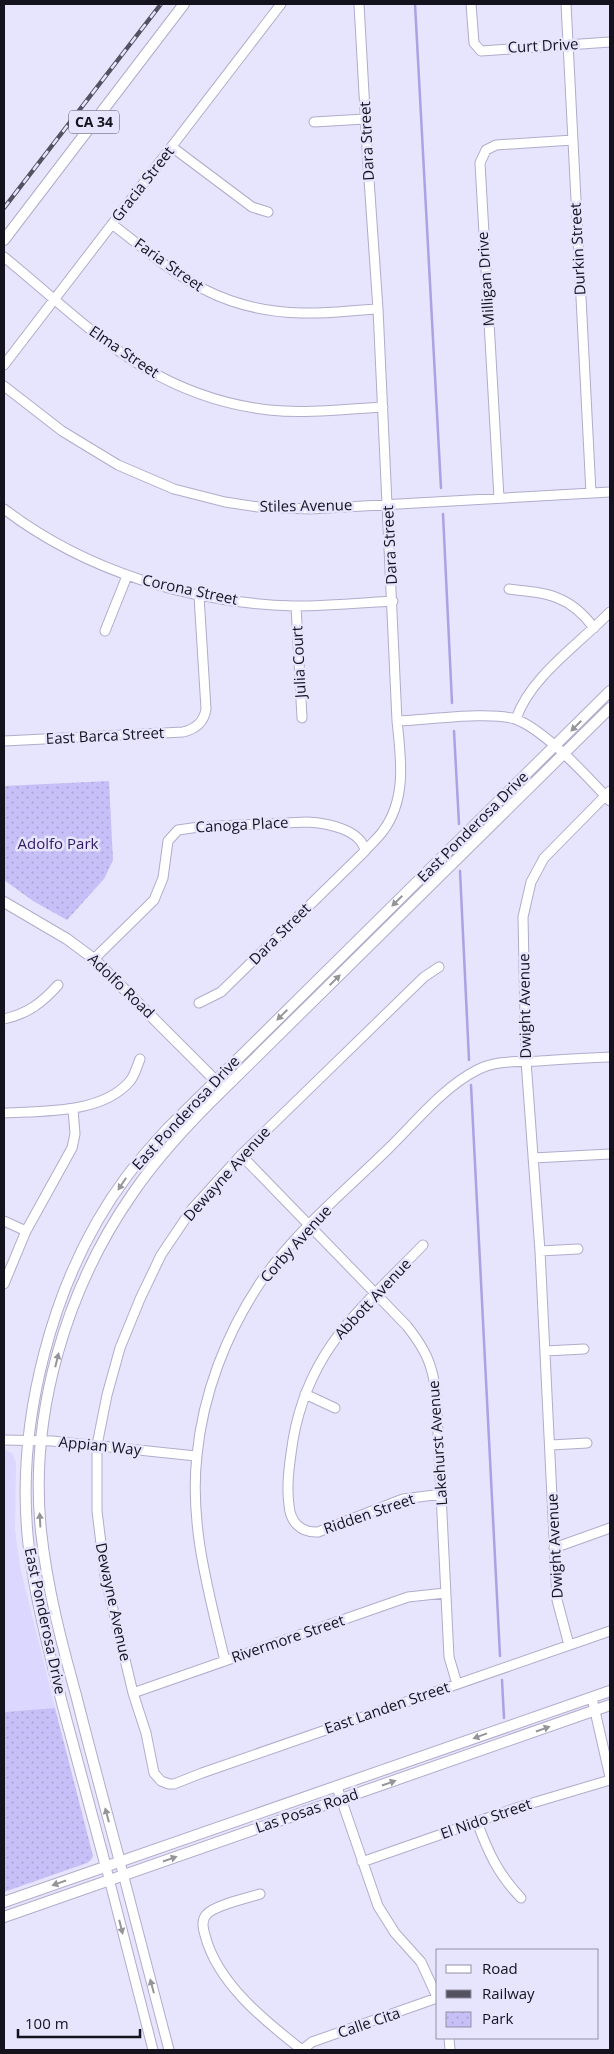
<svg xmlns="http://www.w3.org/2000/svg" width="614" height="2054" viewBox="0 0 614 2054" font-family="'Open Sans',sans-serif">
<style>
.built{fill:#dbd7fe}
.park{fill:url(#park-dots)}
.lines{fill:none;stroke-linecap:round;stroke-linejoin:round}
.stream{stroke:#aba1e3;stroke-width:2.5}
.minor-casing{stroke:#b0accb;stroke-width:11}
.major-casing{stroke:#b0accb;stroke-width:12}
.minor{stroke:#fff;stroke-width:9}
.major{stroke:#fff;stroke-width:10}
.rail-casing{stroke:#545161;stroke-width:4.5}
.rail{stroke:#e7e4fe;stroke-width:2.5;stroke-dasharray:8;stroke-linecap:butt}
.oneway{fill:#959499}
.labels{text-anchor:middle;stroke-width:5;stroke-linejoin:round;paint-order:stroke}
.shield{fill:#e7e4fe;stroke:#535160;stroke-width:1}
.shield-label{font-size:14px;font-weight:bold;fill:#14121d}
.street-label{font-size:15px;fill:#14121d;stroke:#e7e4fe}
.park-label{font-size:15px;fill:#301964;stroke:#e7e4fe}
</style>
<defs>
<pattern id="park-dots" width="8" height="8" patternUnits="userSpaceOnUse" patternTransform="scale(1.25)"><rect width="8" height="8" fill="#c7c0f8"/><path d="M2 2h.1M6 6h.1" fill="none" stroke="#aaa4d4" stroke-width="1.8" stroke-linecap="round"/></pattern>
</defs>
<rect width="100%" height="100%" fill="#e7e4fe"/>
<path class="built" d="M5,1450L12,1453L16,1462L15,1530L20,1567L55,1708L4,1712V1451Z"/>
<path class="park" d="M109,781L113,860L104,879L67,920L33,901L4,880V786Z
M55,1708L93,1856L91,1860L87,1863L4,1892V1712Z"/>
<g class="lines">
<path class="stream" d="M415,4L441,488
M443,514L452,703
M454,731L459,824
M460,871L469,1060
M471,1085L500,1656
M502,1680L504,1718"/>
<g class="minor-casing">
<path id="minor" d="M471,4L474,43L481,51L610,42
M566,4L591,493
M314,122L365,119
M172,147L252,207L268,212
M112,224C176,274 216,311 302,313C327,314 353,310 378,309
M4,257C91,328 150,396 269,410C307,414 346,409 383,407
M4,365L281,4
M4,386L62,431L118,465L174,489L225,502L258,507L310,509L610,492
M499,498L480,163L486,150L496,145L573,140
M4,509C87,572 191,603 294,606C327,606 360,603 393,601
M509,589C547,593 570,595 594,628
M296,606L302,718
M105,631L127,576
M516,719C530,677 579,644 610,612
M397,721C426,720 490,711 515,719C544,729 589,778 610,801
M4,741L183,732C196,729 204,722 206,709L199,596
M94,959L154,900L163,878L168,841L178,830L199,827L307,822C326,823 361,829 365,851
M439,967L424,977L241,1155L192,1209L161,1255L140,1299L120,1348L107,1395L97,1445V1511L105,1576L133,1693L146,1733L154,1773L161,1781L169,1784H174L202,1773L610,1631
M199,1003L221,992L365,851C371,844 378,838 383,831C407,799 401,758 397,721L378,309L368,165L359,4
M4,1019C27,1014 42,1003 58,985
M4,1113C43,1111 102,1114 130,1081C135,1075 137,1066 140,1059
M241,1155L407,1326C425,1349 432,1363 436,1392L449,1657L457,1684
M533,1158L610,1154
M4,1221L26,1231
M423,1245C362,1308 309,1348 293,1440C290,1461 286,1483 289,1505C290,1521 300,1533 318,1532L403,1499L442,1494
M540,1251L578,1249
M4,1284L26,1231L72,1148L75,1134L73,1109
M545,1351L584,1349
M305,1394L335,1408
M4,1440L52,1441L196,1456
M551,1445L587,1443
M554,1548L610,1528
M569,1645L557,1600L540,1251L526,1061L523,917L531,882L544,858L610,791
M225,1661C209,1593 189,1525 197,1455C203,1394 226,1334 260,1283C294,1233 344,1192 387,1150C415,1123 442,1088 477,1070C496,1060 519,1062 539,1061C563,1059 587,1058 610,1057
M133,1693L408,1597L445,1593
M592,1698L610,1777
M337,1787L378,1906L395,1933L421,1962L438,1999
M477,1822C488,1852 498,1874 521,1898
M120,1862L169,2050
M362,1862L519,1807L610,1780
M106,1867L153,2050
M260,1894C248,1898 215,1905 207,1914C201,1920 203,1928 205,1935C217,1983 265,2021 302,2050
M449,2038L450,2050
M302,2050L312,2042L437,1998"/>
</g>
<g class="major-casing">
<path id="major" d="M4,240L184,4
M4,902L67,939L94,959L219,1084
M120,1862C105,1806 90,1751 76,1695C61,1641 47,1587 41,1531C29,1414 66,1289 133,1193C159,1155 191,1121 224,1089L610,708
M106,1867C92,1813 77,1760 63,1707C50,1655 36,1602 29,1549C14,1425 52,1276 127,1176C140,1159 154,1143 168,1128L610,691
M4,1902L610,1691
M4,1917L610,1705"/>
</g>
<use href="#minor" class="minor"/>
<use href="#major" class="major"/>
<g class="rail-casing">
<path id="rail" d="M4,208L161,4"/>
</g>
<use href="#rail" class="rail"/>
</g>
<defs><path id="oneway-solid" d="M-6-.8H1V-3.2L6.5 0L1 3.2V.8H-6Z" transform="scale(1.25)"/></defs>
<g class="oneway">
<use href="#oneway-solid" transform="translate(576 726) rotate(135)"/>
<use href="#oneway-solid" transform="translate(397 901) rotate(135)"/>
<use href="#oneway-solid" transform="translate(335 980) rotate(-44)"/>
<use href="#oneway-solid" transform="translate(282 1015) rotate(135)"/>
<use href="#oneway-solid" transform="translate(122 1184) rotate(123)"/>
<use href="#oneway-solid" transform="translate(57 1360) rotate(-76)"/>
<use href="#oneway-solid" transform="translate(40 1520) rotate(-93)"/>
<use href="#oneway-solid" transform="translate(543 1729) rotate(-19)"/>
<use href="#oneway-solid" transform="translate(480 1736) rotate(160)"/>
<use href="#oneway-solid" transform="translate(389 1783) rotate(-19)"/>
<use href="#oneway-solid" transform="translate(107 1815) rotate(-105)"/>
<use href="#oneway-solid" transform="translate(170 1859) rotate(-19)"/>
<use href="#oneway-solid" transform="translate(59 1883) rotate(161)"/>
<use href="#oneway-solid" transform="translate(121 1927) rotate(76)"/>
<use href="#oneway-solid" transform="translate(152 1986) rotate(-105)"/>
</g>
<g class="labels">
<rect class="shield" x="69" y="110.5" width="50" height="23" rx="4"/>
<g class="shield-label">
<text x="94" y="127">CA 34</text>
</g>
<g class="street-label">
<text transform="translate(543 46) rotate(-3)" y="5">Curt Drive</text>
<text transform="translate(367 141) rotate(-93)" y="5">Dara Street</text>
<text transform="translate(143 184) rotate(-52)" y="5">Gracia Street</text>
<text transform="translate(578 249) rotate(-93)" y="5">Durkin Street</text>
<text transform="translate(169 265) rotate(35)" y="5">Faria Street</text>
<text transform="translate(486 279) rotate(-94)" y="5">Milligan Drive</text>
<text transform="translate(124 352) rotate(34)" y="5">Elma Street</text>
<text transform="translate(306 506) rotate(-1)" y="5">Stiles Avenue</text>
<text transform="translate(390 545) rotate(-93)" y="5">Dara Street</text>
<text transform="translate(190 590) rotate(12)" y="5">Corona Street</text>
<text transform="translate(299 662) rotate(-93)" y="5">Julia Court</text>
<text transform="translate(105 736) rotate(-3)" y="5">East Barca Street</text>
<text transform="translate(242 825) rotate(-3)" y="5">Canoga Place</text>
<text transform="translate(473 827) rotate(-45)" y="5">East Ponderosa Drive</text>
<text transform="translate(280 934) rotate(-45)" y="5">Dara Street</text>
<text transform="translate(121 986) rotate(44)" y="5">Adolfo Road</text>
<text transform="translate(525 1006) rotate(-91)" y="5">Dwight Avenue</text>
<text transform="translate(186 1113) rotate(-47)" y="5">East Ponderosa Drive</text>
<text transform="translate(227 1174) rotate(-48)" y="5">Dewayne Avenue</text>
<text transform="translate(296 1244) rotate(-48)" y="5">Corby Avenue</text>
<text transform="translate(373 1299) rotate(-47)" y="5">Abbott Avenue</text>
<text transform="translate(438 1443) rotate(-94)" y="5">Lakehurst Avenue</text>
<text transform="translate(100 1446) rotate(6)" y="5">Appian Way</text>
<text transform="translate(369 1514) rotate(-19)" y="5">Ridden Street</text>
<text transform="translate(555 1546) rotate(-93)" y="5">Dwight Avenue</text>
<text transform="translate(113 1602) rotate(78)" y="5">Dewayne Avenue</text>
<text transform="translate(45 1621) rotate(78)" y="5">East Ponderosa Drive</text>
<text transform="translate(288 1639) rotate(-19)" y="5">Rivermore Street</text>
<text transform="translate(387 1708) rotate(-19)" y="5">East Landen Street</text>
<text transform="translate(307 1811) rotate(-19)" y="5">Las Posas Road</text>
<text transform="translate(486 1819) rotate(-19)" y="5">El Nido Street</text>
<text transform="translate(369 2023) rotate(-19)" y="5">Calle Cita</text>
</g>
<g class="park-label">
<text x="58" y="849">Adolfo Park</text>
</g>
</g>
<rect width="614" height="2054" fill="none" stroke="#14121d" stroke-width="10"/>
<rect x="436" y="1949" width="162" height="90" fill="#e7e4fe" stroke="#9390a4"/>
<rect x="446" y="1965" width="25" height="8" fill="#ffffff" stroke="#9390a4"/>
<text x="482" y="1974" font-size="15" fill="#14121d">Road</text>
<rect x="446" y="1990" width="25" height="8" fill="#545161" stroke="#9390a4"/>
<text x="482" y="1999" font-size="15" fill="#14121d">Railway</text>
<rect x="446" y="2012" width="25" height="15" fill="url(#park-dots)" stroke="#9390a4"/>
<text x="482" y="2024" font-size="15" fill="#14121d">Park</text>
<path d="M18 2029v8h122v-8" fill="none" stroke="#14121d" stroke-width="2.5"/>
<text x="25" y="2029" font-size="15" fill="#14121d" stroke="#e7e4fe" stroke-width="4" paint-order="stroke">100 m</text>
</svg>
